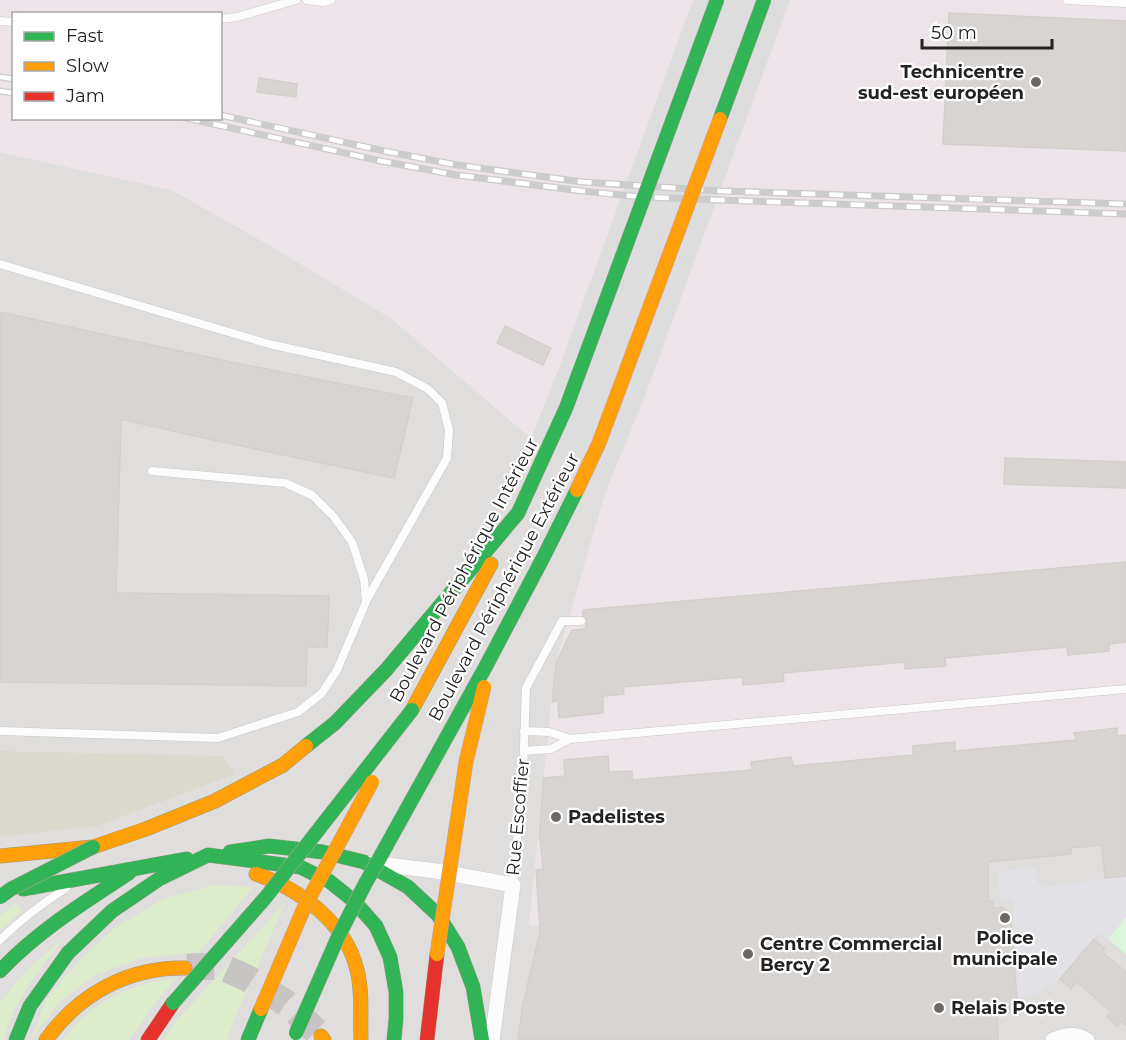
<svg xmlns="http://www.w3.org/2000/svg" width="1126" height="1040" viewBox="0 0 1126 1040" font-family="Montserrat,sans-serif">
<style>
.residential{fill:#dfdedc}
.industrial{fill:#ede4e9;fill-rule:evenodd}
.construction{fill:#d9d9cd}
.grass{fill:#ddeccb}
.park{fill:#daf5da}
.plaza{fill:#e2e1e5}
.pier{fill:#dedddd}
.building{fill:#d7d4d2;stroke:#d3d0cc;stroke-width:1.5}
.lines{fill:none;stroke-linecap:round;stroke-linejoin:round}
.highway-tunnel{stroke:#c7c5c3;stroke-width:27;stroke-dasharray:27 14;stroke-linecap:butt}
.lane-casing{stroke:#c9c8c7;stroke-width:9}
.street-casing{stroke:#c9c8c7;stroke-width:16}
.fast-casing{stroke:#999a82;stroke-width:15}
.slow-casing{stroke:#999a82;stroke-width:15}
.jam-casing{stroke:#999a82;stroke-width:15}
.lane{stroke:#fdfcfc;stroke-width:8}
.street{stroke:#fdfcfc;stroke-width:15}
.fast{stroke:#30b455;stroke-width:14}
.slow{stroke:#ff9f0a;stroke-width:14}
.jam{stroke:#e5322d;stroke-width:14}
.rail-casing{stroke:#ccc;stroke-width:7}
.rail{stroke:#fff;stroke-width:4.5;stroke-dasharray:14;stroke-linecap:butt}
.fast-bridge-casing{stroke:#c5a2ac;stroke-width:15;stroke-linecap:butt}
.slow-bridge-casing{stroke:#c5a2ac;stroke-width:15;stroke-linecap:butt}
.fast-bridge{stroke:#30b455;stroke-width:14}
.slow-bridge{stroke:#ff9f0a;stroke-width:14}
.poi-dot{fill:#6a6968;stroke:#fff;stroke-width:2}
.labels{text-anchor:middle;stroke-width:4.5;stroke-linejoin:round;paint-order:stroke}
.poi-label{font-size:18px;font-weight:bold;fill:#222;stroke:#fff;text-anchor:start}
.street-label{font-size:18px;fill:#222;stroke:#fff}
</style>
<rect width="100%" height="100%" fill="#f0eeeb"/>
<path class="residential" d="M0,152L172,190L271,246L391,318L531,438L1126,558V1040H0Z"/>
<path class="industrial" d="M0,0H1126V813L570,929L529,925L555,665L606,491L531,438L391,318L271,246L172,190L0,152ZM14,14H220V118H14Z"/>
<path class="construction" d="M0,751L223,756L235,774L97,826L0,837Z"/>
<path class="grass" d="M214,885L253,887L199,952L142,958L97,974L59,1002L31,1040L46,1000L78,962L113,929L163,899Z
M285,903L234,1020L227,1040H164L176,1021Z
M16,904L22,911L0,930V915Z
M65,937C39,970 14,998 4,1040H0V1002L29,968Z
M176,978L159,998L129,1040H63C78,1017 108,996 135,987C148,982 163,981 176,978Z"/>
<path class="park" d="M1126,917V954L1108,939Z"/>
<path class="plaza" d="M1035,867L1037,882L1042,887L1126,876V917L1108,939L1099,933L1060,979L1035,995L1017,999L1013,899H1001L997,872Z"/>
<path class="pier" d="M693,0H790L645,396L606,491L531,438L560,365Z"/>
<path class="building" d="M949,13L1126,21V151L943,144Z
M259,78L297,84L296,97L257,92Z
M0,312L226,361L413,398L394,478L208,439L121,419L116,593L329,596L327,647H307L306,686L0,682Z
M505,326L551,348L543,365L497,343Z
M1005,458L1126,462V488L1004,484Z
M1126,562V642L1109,644V651L1068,655L1067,647L945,658L946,666L905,669V662L783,673L784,681L777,682L743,685V677L623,687L624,694L603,696V713L559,718L558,701L552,702L556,663L572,630L585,629L587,620L583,616V610Z
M1117,728V736L1126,735V876L1105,878L1102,845L1071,848V854L988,862V901H993L992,908L1002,907L1010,914L1017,999L1008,1013L997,1009L998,1040H518L522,1009L540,931L536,870L543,869L540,838H539L544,778L565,776L564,760L608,756L609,772L632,771V780L752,770L751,762L791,757L793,766L913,755V746L955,742V751L1076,740L1074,733Z
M1094,939L1105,949L1102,952L1126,972V1025L1121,1021L1117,1026L1107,1017L1111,1012L1077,982L1071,989L1060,979Z"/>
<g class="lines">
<path class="highway-tunnel" d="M187,967L220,966L247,978L286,1003L318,1033"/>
<g class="lane-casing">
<path id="lane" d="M307,0L323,2L331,0
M1067,0L1126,3
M220,19L237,17L296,0
M0,21L14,22
M0,264L269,344L396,372L428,389L442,403L449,430L447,458L366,601
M0,731L218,738L298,712L322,693L337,670L366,602L364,579L352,542L334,517L312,495L285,483L152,471
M524,731L549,732L570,739
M524,751L551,749L570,739L1126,689
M513,885L523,775L526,688L562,621H581
M0,940C20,920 43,903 66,888"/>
</g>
<g class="street-casing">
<path id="street" d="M371,863L436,871L513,885L492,1040
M1053,1040C1064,1035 1076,1033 1087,1040"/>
</g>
<g class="fast-casing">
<path id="fast" d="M306,746L335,723L386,670L518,513
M230,852L269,846L323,852L364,862L408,887L438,915L458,947L473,987L482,1040
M23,889L187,859
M0,971C38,931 83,903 129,873
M16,1040L30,1006L68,953L112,911L159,879L208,855L300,867L329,881L354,901L376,926L390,957L396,992V1019L394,1040
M248,1040L261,1009"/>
</g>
<g class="slow-casing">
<path id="slow" d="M412,710L491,564
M0,856L93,847L146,829L215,801L283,765L306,746
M256,874C300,889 346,923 357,970C363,993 360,1017 361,1040
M321,1036L324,1040
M46,1040C79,994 128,967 185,968"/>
</g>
<g class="jam-casing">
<path id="jam" d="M148,1040L173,1003
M427,1040L437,954"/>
</g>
<use href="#lane" class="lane"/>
<use href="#street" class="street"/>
<use href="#fast" class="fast"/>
<use href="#slow" class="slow"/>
<use href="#jam" class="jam"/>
<g class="rail-casing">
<path id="rail" d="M0,77L14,79
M0,91L14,93
M220,115L384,151L457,165L583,182L722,191L1126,204
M186,118L381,161L456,175L582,191L641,197L718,200L1126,214"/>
</g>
<use href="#rail" class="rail"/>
<g class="fast-bridge-casing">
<path id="fast-bridge" d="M720,119L764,0
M518,513L566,408L717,0
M0,897L11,889L93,847
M173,1003L266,897L412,710
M296,1033L338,937L364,886L486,666L544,556L577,490"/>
</g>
<g class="slow-bridge-casing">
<path id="slow-bridge" d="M577,490L599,443L720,119
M437,954L466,762L484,687
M261,1009L304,908L372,782"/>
</g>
<use href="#fast-bridge" class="fast-bridge"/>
<use href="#slow-bridge" class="slow-bridge"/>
</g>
<g class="poi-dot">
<circle cx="1036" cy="82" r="6"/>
<circle cx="556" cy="817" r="6"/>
<circle cx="1005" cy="918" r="6"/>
<circle cx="748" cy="954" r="6"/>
<circle cx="939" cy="1008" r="6"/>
</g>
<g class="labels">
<g class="poi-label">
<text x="1024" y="78" text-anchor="end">Technicentre<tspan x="1024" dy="21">sud-est européen</tspan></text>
<text x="568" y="823">Padelistes</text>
<text x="1005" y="944" text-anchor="middle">Police<tspan x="1005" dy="21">municipale</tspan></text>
<text x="760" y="950">Centre Commercial<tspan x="760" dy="21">Bercy 2</tspan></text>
<text x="951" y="1014">Relais Poste</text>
</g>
<g class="street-label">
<text transform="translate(464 570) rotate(-62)" y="6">Boulevard Périphérique Intérieur</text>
<text transform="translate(504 587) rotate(-62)" y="6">Boulevard Périphérique Extérieur</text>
<text transform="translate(518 817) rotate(-85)" y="6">Rue Escoffier</text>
</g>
</g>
<rect x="12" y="12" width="210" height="108" fill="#ffffff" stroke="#a7a7a7" stroke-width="1.5"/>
<rect x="24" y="32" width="30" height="9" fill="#30b455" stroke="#a7a7a7" stroke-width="1.5"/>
<text x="66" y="42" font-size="18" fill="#222222">Fast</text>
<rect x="24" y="62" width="30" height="9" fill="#ff9f0a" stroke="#a7a7a7" stroke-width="1.5"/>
<text x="66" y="72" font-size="18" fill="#222222">Slow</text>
<rect x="24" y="92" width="30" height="9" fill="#e5322d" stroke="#a7a7a7" stroke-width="1.5"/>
<text x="66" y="102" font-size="18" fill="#222222">Jam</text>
<path d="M922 39v9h130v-9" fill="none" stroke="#222222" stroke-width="3"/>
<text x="931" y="39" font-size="18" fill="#222222" stroke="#ffffff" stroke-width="4.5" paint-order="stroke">50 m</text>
</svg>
